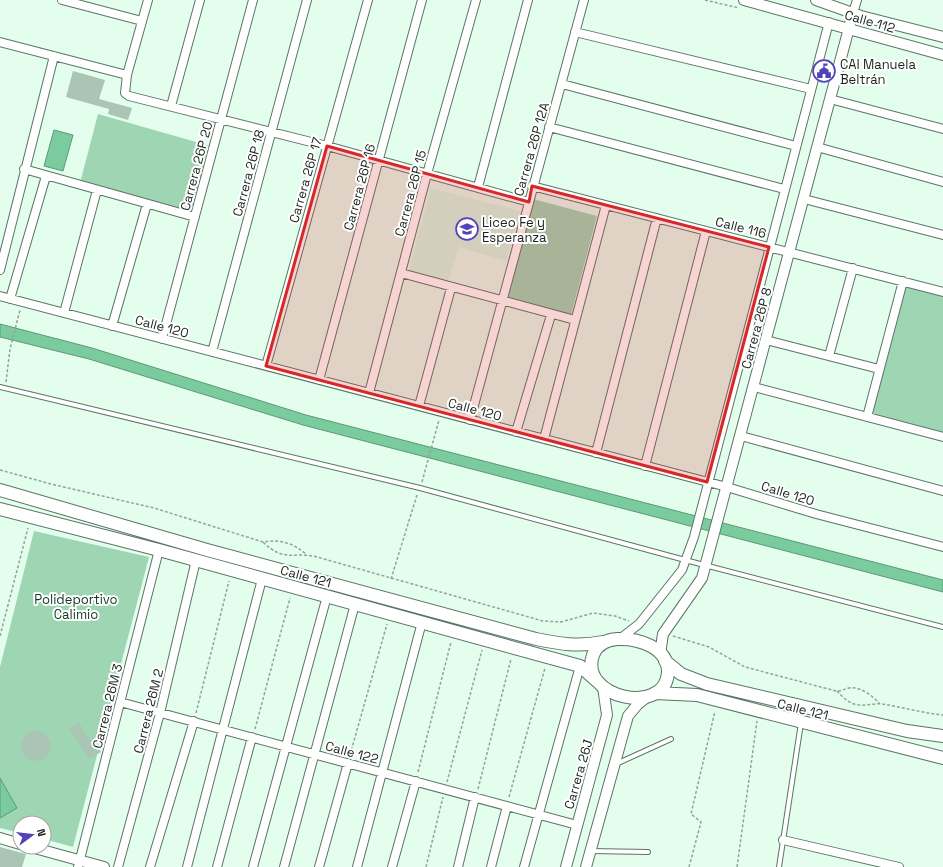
<svg xmlns="http://www.w3.org/2000/svg" width="943" height="867" viewBox="0 0 943 867" font-family="'Space Grotesk',sans-serif">
<style>
.built{fill:#d4f8e2}
.green{fill:#9ed6b4}
.water{fill:#7acb9e;stroke:#5d9977}
.building{fill:#abc5b5}
.lines{fill:none;stroke-linecap:round;stroke-linejoin:round}
.service-casing{stroke:#5c7466;stroke-width:6}
.minor-casing{stroke:#5c7466;stroke-width:10}
.tertiary-casing{stroke:#5c7466;stroke-width:12}
.secondary-casing{stroke:#5c7466;stroke-width:14}
.path{stroke:#90a497;stroke-width:1.5;stroke-dasharray:3 2;stroke-linecap:butt}
.service{stroke:#fff;stroke-width:4}
.minor{stroke:#fff;stroke-width:8}
.tertiary{stroke:#fff;stroke-width:10}
.secondary{stroke:#fff;stroke-width:12}
.marked{fill:#d62828;fill-opacity:0.2;stroke:#d62828;stroke-width:3;stroke-linejoin:round}
.labels{text-anchor:middle;stroke-width:4;stroke-linejoin:round;paint-order:stroke}
.street-label{font-size:13px;fill:#19231d;stroke:#fff}
.poi-label{font-size:13px;fill:#19231d;stroke:#fff;text-anchor:start}
.park-label{font-size:13px;fill:#133724;stroke:#fff}
</style>
<rect width="100%" height="100%" fill="#e3feed"/>
<path class="built" d="M431,188L520,211L506,261L459,247L447,284L408,274Z"/>
<path class="green" d="M98,114L210,146L191,214L80,183Z
M533,199L597,216L571,315L508,298Z
M903,281L943,292V437L867,417Z
M34,531L149,557L73,847L44,839V823H20V833L0,828V667Z"/>
<path class="water" d="M54,130L73,135L63,171L44,166Z
M0,324L92,348L306,415L943,580V592L303,425L89,359L0,337Z
M0,778L17,808L0,818Z"/>
<path class="building" d="M73,71L105,80L99,99L132,108L128,120L108,114L109,109L66,97Z
M79,723L91,741L94,739L101,752L89,759L69,728Z
M21 746a15 15 0 1 1 30 0a15 15 0 1 1-30 0Z
M0,847L26,854L22,867H0Z"/>
<g class="lines">
<g class="service-casing">
<path id="service" d="M0,387L420,488L685,560L943,627
M616,764L671,739
M590,851L648,852
M779,867L801,723"/>
</g>
<g class="minor-casing">
<path id="minor" d="M62,0L142,21
M148,0L127,75L125,93L129,96L327,146L529,202
M853,13L857,0
M575,32L811,89
M0,42L127,75
M562,84L796,146
M830,99L943,129
M171,106L200,0
M549,127L784,189
M817,147L943,182
M24,169L195,217
M532,186L943,292
M478,187L528,0
M804,199L943,235
M0,270L54,56
M401,273L575,320
M0,296L727,487L816,514L943,547
M10,299L46,176
M64,313L97,190
M112,326L147,204
M162,339L253,0
M766,340L879,369
M212,352L307,0
M829,356L853,268
M266,366L368,0
M319,380L422,0
M754,387L943,437
M369,393L427,174L476,0
M419,406L451,288
M867,417L903,281
M470,420L584,0
M516,432L551,315
M741,436L943,491
M544,439L606,205
M596,453L657,218
M645,466L706,231
M621,638L639,624L682,570L694,537L829,22
M120,702L577,825
M783,840L899,867
M78,867L159,550
M118,867L160,713L196,560
M150,867L194,721
M187,867L262,579
M217,867L252,737
M253,867L327,596
M284,867L355,604
M319,867L348,763
M357,867L422,622
M392,867L416,781
M458,867L475,797
M491,867L507,806
M524,867L580,666"/>
</g>
<g class="tertiary-casing">
<path id="tertiary" d="M744,0L943,55
M816,0L861,16L943,37
M660,654L663,634L702,578L853,13
M0,838L20,844
M31,847L104,867
M566,867L607,715L603,687
M586,867L628,716L638,704L648,696"/>
</g>
<g class="secondary-casing">
<path id="secondary" d="M0,490L207,550L536,639C561,644 578,647 603,642
M0,509L159,550L580,666L598,682
M617,639C636,638 668,646 668,672C666,717 578,698 593,655C597,644 606,640 617,639Z
M665,661L681,674L707,684L907,731L943,736
M655,693L697,695L943,758"/>
</g>
<path class="path" d="M705,0L739,8
M6,382L10,349L20,310
M0,470L51,484L154,508L263,542C280,539 293,543 306,554
M422,482L439,420
M263,542C285,563 292,551 317,557L543,621L561,622L593,613L615,616L629,621
M391,579L417,495
M0,636L28,528
M673,636L709,647L745,667L836,691C842,691 844,689 849,688C860,686 873,696 880,704
M837,691C842,696 847,702 854,704C864,707 873,703 882,704C902,707 922,713 943,715
M196,713L229,581
M255,729L290,598
M350,755L387,624
M418,772L451,642
M447,782L482,650
M478,789L511,659
M509,797L545,668
M426,867L443,797
M689,867L701,822L691,814L715,711
M737,867L757,721"/>
<use href="#service" class="service"/>
<use href="#minor" class="minor"/>
<use href="#tertiary" class="tertiary"/>
<use href="#secondary" class="secondary"/>
</g>
<path class="marked" d="M327,146L529,202L532,186L769,247L707,482L266,366Z"/>
<defs>
<g id="civic-ring" transform="scale(1.15)"><circle r="9.5" fill="#fff" stroke="#5343bb" stroke-width="1.5"/><path d="M-.6-6.5H3V-4.5H.6V-3L4-1V1h2V6H-6V1h2V-1L-.6-3ZM-1.2 2.5V6h2.4V2.5Z" fill="#5343bb"/></g>
<g id="school-ring" transform="scale(1.15)"><circle r="9.5" fill="#fff" stroke="#5343bb" stroke-width="1.5"/><path d="M0-5L7-2L0 1L-7-2ZM-4 1L0 2.5L4 1V4Q0 6-4 4Z" fill="#5343bb"/></g>
</defs>
<g fill-rule="evenodd">
<use href="#civic-ring" x="824" y="71"/>
<use href="#school-ring" x="467" y="229"/>
</g>
<g class="labels">
<g class="street-label">
<text transform="translate(870 21) rotate(16)" y="5">Calle 112</text>
<text transform="translate(531 149) rotate(-74)" y="5">Carrera 26P 12A</text>
<text transform="translate(196 166) rotate(-75)" y="5">Carrera 26P 20</text>
<text transform="translate(248 173) rotate(-75)" y="5">Carrera 26P 18</text>
<text transform="translate(305 180) rotate(-74)" y="5">Carrera 26P 17</text>
<text transform="translate(359 187) rotate(-75)" y="5">Carrera 26P 16</text>
<text transform="translate(410 193) rotate(-75)" y="5">Carrera 26P 15</text>
<text transform="translate(741 227) rotate(14)" y="5">Calle 116</text>
<text transform="translate(162 326) rotate(15)" y="5">Calle 120</text>
<text transform="translate(756 328) rotate(-75)" y="5">Carrera 26P 8</text>
<text transform="translate(475 409) rotate(15)" y="5">Calle 120</text>
<text transform="translate(788 493) rotate(17)" y="5">Calle 120</text>
<text transform="translate(306 576) rotate(15)" y="5">Calle 121</text>
<text transform="translate(107 706) rotate(-76)" y="5">Carrera 26M 3</text>
<text transform="translate(803 709) rotate(14)" y="5">Calle 121</text>
<text transform="translate(148 711) rotate(-76)" y="5">Carrera 26M 2</text>
<text transform="translate(352 752) rotate(15)" y="5">Calle 122</text>
<text transform="translate(578 774) rotate(-74)" y="5">Carrera 26J</text>
</g>
<g class="poi-label">
<text x="840" y="69">CAI Manuela<tspan x="840" dy="15">Beltrán</tspan></text>
<text x="482" y="227">Liceo Fe y<tspan x="482" dy="15">Esperanza</tspan></text>
</g>
<g class="park-label">
<text x="76" y="604">Polideportivo<tspan x="76" dy="15">Calimio</tspan></text>
</g>
</g>
<g transform="translate(32 835) rotate(75)"><circle r="19" fill="#ffffff" stroke="#a3a7a5"/>
<path d="M0-3L7 15L0 10L-7 15Z" fill="#5343bb"/>
<text y="-6" font-size="11" font-weight="bold" text-anchor="middle" fill="#19231d">N</text>
</g>
</svg>
